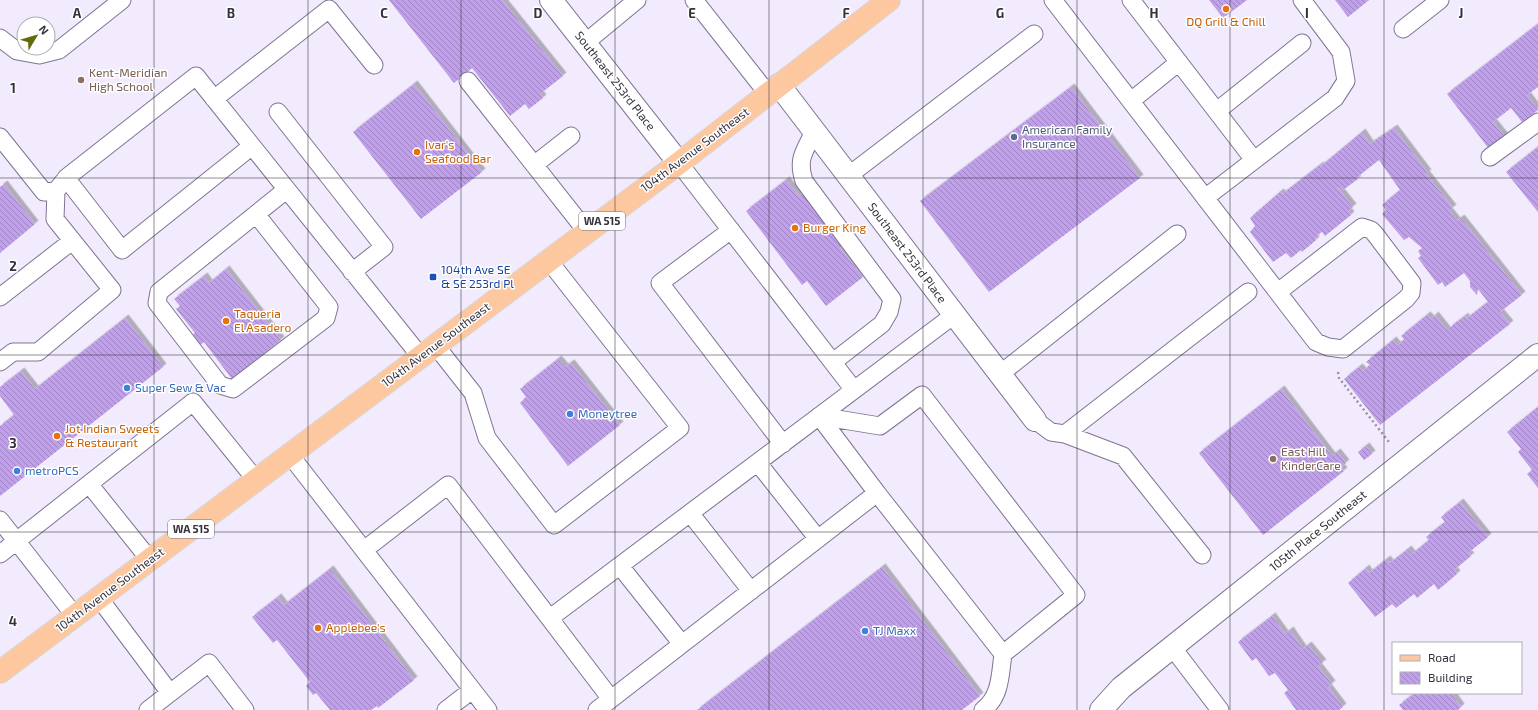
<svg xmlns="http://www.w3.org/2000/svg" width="1538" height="710" viewBox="0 0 1538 710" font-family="'Exo 2',sans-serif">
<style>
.building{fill:url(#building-back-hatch);filter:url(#shadow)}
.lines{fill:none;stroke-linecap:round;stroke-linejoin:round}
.lane-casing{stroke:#7f7490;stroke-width:19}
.street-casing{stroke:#7f7490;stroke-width:24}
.primary-casing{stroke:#d7d6d8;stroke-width:24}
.path{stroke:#9892a1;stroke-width:2.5;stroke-dasharray:2 3;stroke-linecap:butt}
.lane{stroke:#fff;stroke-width:17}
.street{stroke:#fff;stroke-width:22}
.primary{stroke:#fdc8a0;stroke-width:22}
.grid{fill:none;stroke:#36313d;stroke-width:1;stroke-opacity:0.55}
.food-dot{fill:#e8710a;stroke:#fff;stroke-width:1.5}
.education-dot{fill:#8d6e63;stroke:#fff;stroke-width:1.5}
.service-dot{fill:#5c6f8a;stroke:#fff;stroke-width:1.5}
.transit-dot{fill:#1a4fb4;stroke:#fff;stroke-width:1.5}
.shop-dot{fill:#3f7fe0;stroke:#fff;stroke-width:1.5}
.labels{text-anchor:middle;stroke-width:3;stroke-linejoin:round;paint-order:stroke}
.shield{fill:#fff;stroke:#726f77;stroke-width:1}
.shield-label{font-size:11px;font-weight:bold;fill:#36313d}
.food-label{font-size:12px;fill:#c56008;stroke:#fff;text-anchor:start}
.education-label{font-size:12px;fill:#785e54;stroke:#fff;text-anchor:start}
.street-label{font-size:12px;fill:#36313d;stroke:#fff}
.service-label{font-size:12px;fill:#4e5e75;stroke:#fff;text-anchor:start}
.transit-label{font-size:12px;fill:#164399;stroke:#fff;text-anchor:start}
.shop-label{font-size:12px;fill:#366cbe;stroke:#fff;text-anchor:start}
.grid-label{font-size:13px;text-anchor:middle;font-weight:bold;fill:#36313d;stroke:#fff;stroke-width:3;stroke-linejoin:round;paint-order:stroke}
</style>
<defs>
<pattern id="building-back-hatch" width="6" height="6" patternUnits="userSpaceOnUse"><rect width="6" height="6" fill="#c0a0eb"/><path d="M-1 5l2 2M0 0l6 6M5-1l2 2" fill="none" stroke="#9d83c0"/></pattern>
<filter id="shadow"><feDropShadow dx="3.5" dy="-3.5" stdDeviation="0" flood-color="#0004"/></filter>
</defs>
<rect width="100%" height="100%" fill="#f2ebfe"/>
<path class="building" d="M389,0H502L563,76L540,94L543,98L529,109L525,104L510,116L472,68L454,83Z
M1209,0H1247L1223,18Z
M1335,0H1369L1348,17Z
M1538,24V87L1527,95L1538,110L1522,122L1511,108L1493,122L1505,137L1489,149L1447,94Z
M414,84L482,172L421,219L353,132Z
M1071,87L1140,178L989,292L920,201Z
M1394,128L1428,173L1426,174L1453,208L1449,211L1457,221L1461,218L1522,295L1500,312L1510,324L1380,425L1344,379L1359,367L1363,371L1370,365L1366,362L1393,340L1397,345L1401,343L1404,339L1401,336L1427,315L1431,319L1435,315L1447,330H1451L1449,328L1465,316L1466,319L1488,302L1478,289L1477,295L1470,287V281L1464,273L1445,287L1442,282L1438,285L1418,258L1421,256L1418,251L1422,248L1409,237L1404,240L1382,214L1386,210L1382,205L1400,190L1379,160L1356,178L1358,179L1343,190L1337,187L1353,207L1348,211L1351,215L1325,236L1322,232L1317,235L1315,239L1316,240L1302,252L1301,250L1291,258L1286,253L1273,262L1250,232L1255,226L1250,218L1280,192L1282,194L1285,192L1320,165L1321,166L1362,132L1370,144Z
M1538,147V212L1506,172Z
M786,180L799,196L803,193L844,245L840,248L863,277L826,306L807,281L802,285L746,211Z
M4,184L35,224L0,253V187Z
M226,269L281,340L232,379L204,342L199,346L191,336L195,333L176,309L180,306L174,299L204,276L209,283Z
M125,318L163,367L0,496V426L14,415L0,396V387L21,371L35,389Z
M558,359L565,367L571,363L620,425L568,466L520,403L526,397L520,389Z
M1281,389L1332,456L1337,452L1346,463L1341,467L1344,471L1263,535L1199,453Z
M1538,407V488L1527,474L1532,470L1518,452L1521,449L1507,432Z
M1366,446L1372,454L1364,460L1358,452Z
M1460,502L1488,537L1468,553L1471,556L1454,570L1457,574L1438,590L1434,584L1417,598L1414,594L1396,608L1392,604L1375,617L1348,583L1366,568L1369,573L1387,559L1390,563L1408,549L1412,554L1429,540L1426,537L1445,522L1441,517Z
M882,567L980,696L962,710H697Z
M330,569L414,680L378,708L377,706L371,710H330L316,693L313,695L306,686L310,682L277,640L273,643L252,617L278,597L284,605Z
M1272,616L1285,634L1290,630L1303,649L1308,645L1323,663L1318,666L1332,684L1328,687L1343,707L1339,710H1296L1284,693L1288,690L1275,673L1269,676L1256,658L1252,661L1238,642Z
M1415,693L1440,694L1451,693L1461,707L1458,710H1403L1399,705Z"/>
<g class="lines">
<g class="lane-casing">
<path id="lane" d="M694,0L768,94
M1053,0L1316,342L1328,347L1343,349L1406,299L1411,293L1412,283L1375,234L1371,230L1362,227L1278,292
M1131,0L1254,160
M1403,29L1440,0
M0,38L17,51L39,55L59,50L122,0
M585,43L637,0
M468,81L587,232
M214,99L329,9L374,65
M1131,101L1179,62
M1217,111L1302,43
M278,112L384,247L352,272
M814,132C804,152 797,159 804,181L892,299L889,312L882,324L833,362
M0,137L44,192L56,191L63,182
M252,146L122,250L66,178L196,76L421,357
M1490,157L1538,122
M679,163L854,390
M534,165L571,136
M848,176L1034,34
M1205,198L1335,98L1346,81L1341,52L1302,0
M256,214L329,307L326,318L233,389L220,385L157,303L159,292L286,190
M731,230L660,283L783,444
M0,297L72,241
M436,346L473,393L487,438L554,525L680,428L549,261
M0,362L13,352H38L112,290L55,219L56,191
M1000,374L1177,234
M819,416L880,426L922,395L1076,595L1003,654
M1035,420L1051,432L1065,434L1248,292
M1065,434L1123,456L1202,555
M290,455L488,710
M758,463L818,539
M89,484L150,560
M877,493L1003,654C1000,675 1001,696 983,710
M690,513L751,591
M0,520L75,616
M364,550L448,485L611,699
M0,554L193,402L256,480
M620,566L682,644
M99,598L170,693L209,663L245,710
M550,618L954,315
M1172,647L1220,710
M148,710L170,693
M446,710L472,690
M597,710L877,493L819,416"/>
</g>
<g class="street-casing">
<path id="street" d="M551,0L679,163
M779,85L1035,420
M1101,710L1121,688L1538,355"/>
</g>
<g class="primary-casing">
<path id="primary" d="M0,672L679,163L889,0"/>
</g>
<path class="path" d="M1338,372L1339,378L1389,442"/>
<use href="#lane" class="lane"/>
<use href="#street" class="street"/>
<use href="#primary" class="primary"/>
</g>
<path class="grid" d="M154,0V710M308,0V710M461,0V710M615,0V710M769,0V710M923,0V710M1077,0V710M1230,0V710M1384,0V710M0,178H1538M0,355H1538M0,532H1538"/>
<g class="food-dot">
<circle cx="1226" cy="9" r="4"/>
<circle cx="417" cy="152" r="4"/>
<circle cx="795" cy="228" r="4"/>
<circle cx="226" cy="321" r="4"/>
<circle cx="57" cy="436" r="4"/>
<circle cx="318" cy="628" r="4"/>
</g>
<g class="education-dot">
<circle cx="81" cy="80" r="4"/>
<circle cx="1273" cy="459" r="4"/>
</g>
<circle class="service-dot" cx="1014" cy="137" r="4"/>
<rect class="transit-dot" x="429" y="273" width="8" height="8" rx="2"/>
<g class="shop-dot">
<circle cx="127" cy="388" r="4"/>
<circle cx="570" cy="414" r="4"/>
<circle cx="17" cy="471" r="4"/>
<circle cx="865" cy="631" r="4"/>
</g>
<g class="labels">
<g class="shield">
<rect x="579" y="212" width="46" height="18" rx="3"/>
<rect x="168" y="520" width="46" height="18" rx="3"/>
</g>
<g class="shield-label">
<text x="602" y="225">WA 515</text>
<text x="191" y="533">WA 515</text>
</g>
<g class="food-label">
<text x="1226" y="26" text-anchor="middle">DQ Grill &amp; Chill</text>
<text x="425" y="149">Ivar's<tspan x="425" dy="14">Seafood Bar</tspan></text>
<text x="803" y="232">Burger King</text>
<text x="234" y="318">Taqueria<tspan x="234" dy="14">El Asadero</tspan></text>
<text x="65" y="433">Jot Indian Sweets<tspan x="65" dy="14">&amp; Restaurant</tspan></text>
<text x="326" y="632">Applebee's</text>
</g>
<g class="education-label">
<text x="89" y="77">Kent-Meridian<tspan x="89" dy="14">High School</tspan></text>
<text x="1281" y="456">East Hill<tspan x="1281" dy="14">KinderCare</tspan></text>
</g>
<g class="street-label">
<text transform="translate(615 81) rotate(52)" y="4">Southeast 253rd Place</text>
<text transform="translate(695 150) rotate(-37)" y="4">104th Avenue Southeast</text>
<text transform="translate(907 253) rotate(53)" y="4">Southeast 253rd Place</text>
<text transform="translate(436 345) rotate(-37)" y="4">104th Avenue Southeast</text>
<text transform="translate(1318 531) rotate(-39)" y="4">105th Place Southeast</text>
<text transform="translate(110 590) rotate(-37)" y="4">104th Avenue Southeast</text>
</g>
<g class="service-label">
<text x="1022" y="134">American Family<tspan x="1022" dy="14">Insurance</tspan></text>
</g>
<g class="transit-label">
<text x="441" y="274">104th Ave SE<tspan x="441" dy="14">&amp; SE 253rd Pl</tspan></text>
</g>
<g class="shop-label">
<text x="135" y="392">Super Sew &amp; Vac</text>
<text x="578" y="418">Moneytree</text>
<text x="25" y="475">metroPCS</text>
<text x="873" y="635">TJ Maxx</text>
</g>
</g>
<g class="grid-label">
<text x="77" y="18">A</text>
<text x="231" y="18">B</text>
<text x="384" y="18">C</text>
<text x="538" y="18">D</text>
<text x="692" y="18">E</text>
<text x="846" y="18">F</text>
<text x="1000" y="18">G</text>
<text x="1154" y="18">H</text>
<text x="1307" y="18">I</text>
<text x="1461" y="18">J</text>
<text x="13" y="93">1</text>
<text x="13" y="271">2</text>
<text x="13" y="448">3</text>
<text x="13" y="626">4</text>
</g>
<rect x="1392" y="642" width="130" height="52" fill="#ffffff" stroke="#afadb1"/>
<rect x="1400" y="655" width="20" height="6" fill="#fdc8a0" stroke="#afadb1"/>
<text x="1428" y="662" font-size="12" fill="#36313d">Road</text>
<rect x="1400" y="672" width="20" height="12" fill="url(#building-back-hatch)" stroke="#afadb1"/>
<text x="1428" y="682" font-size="12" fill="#36313d">Building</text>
<g transform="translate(36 36) rotate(52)"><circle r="19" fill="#ffffff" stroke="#afadb1"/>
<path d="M0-3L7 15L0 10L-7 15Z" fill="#636a0c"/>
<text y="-6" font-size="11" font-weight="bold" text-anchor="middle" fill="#36313d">N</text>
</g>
</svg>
